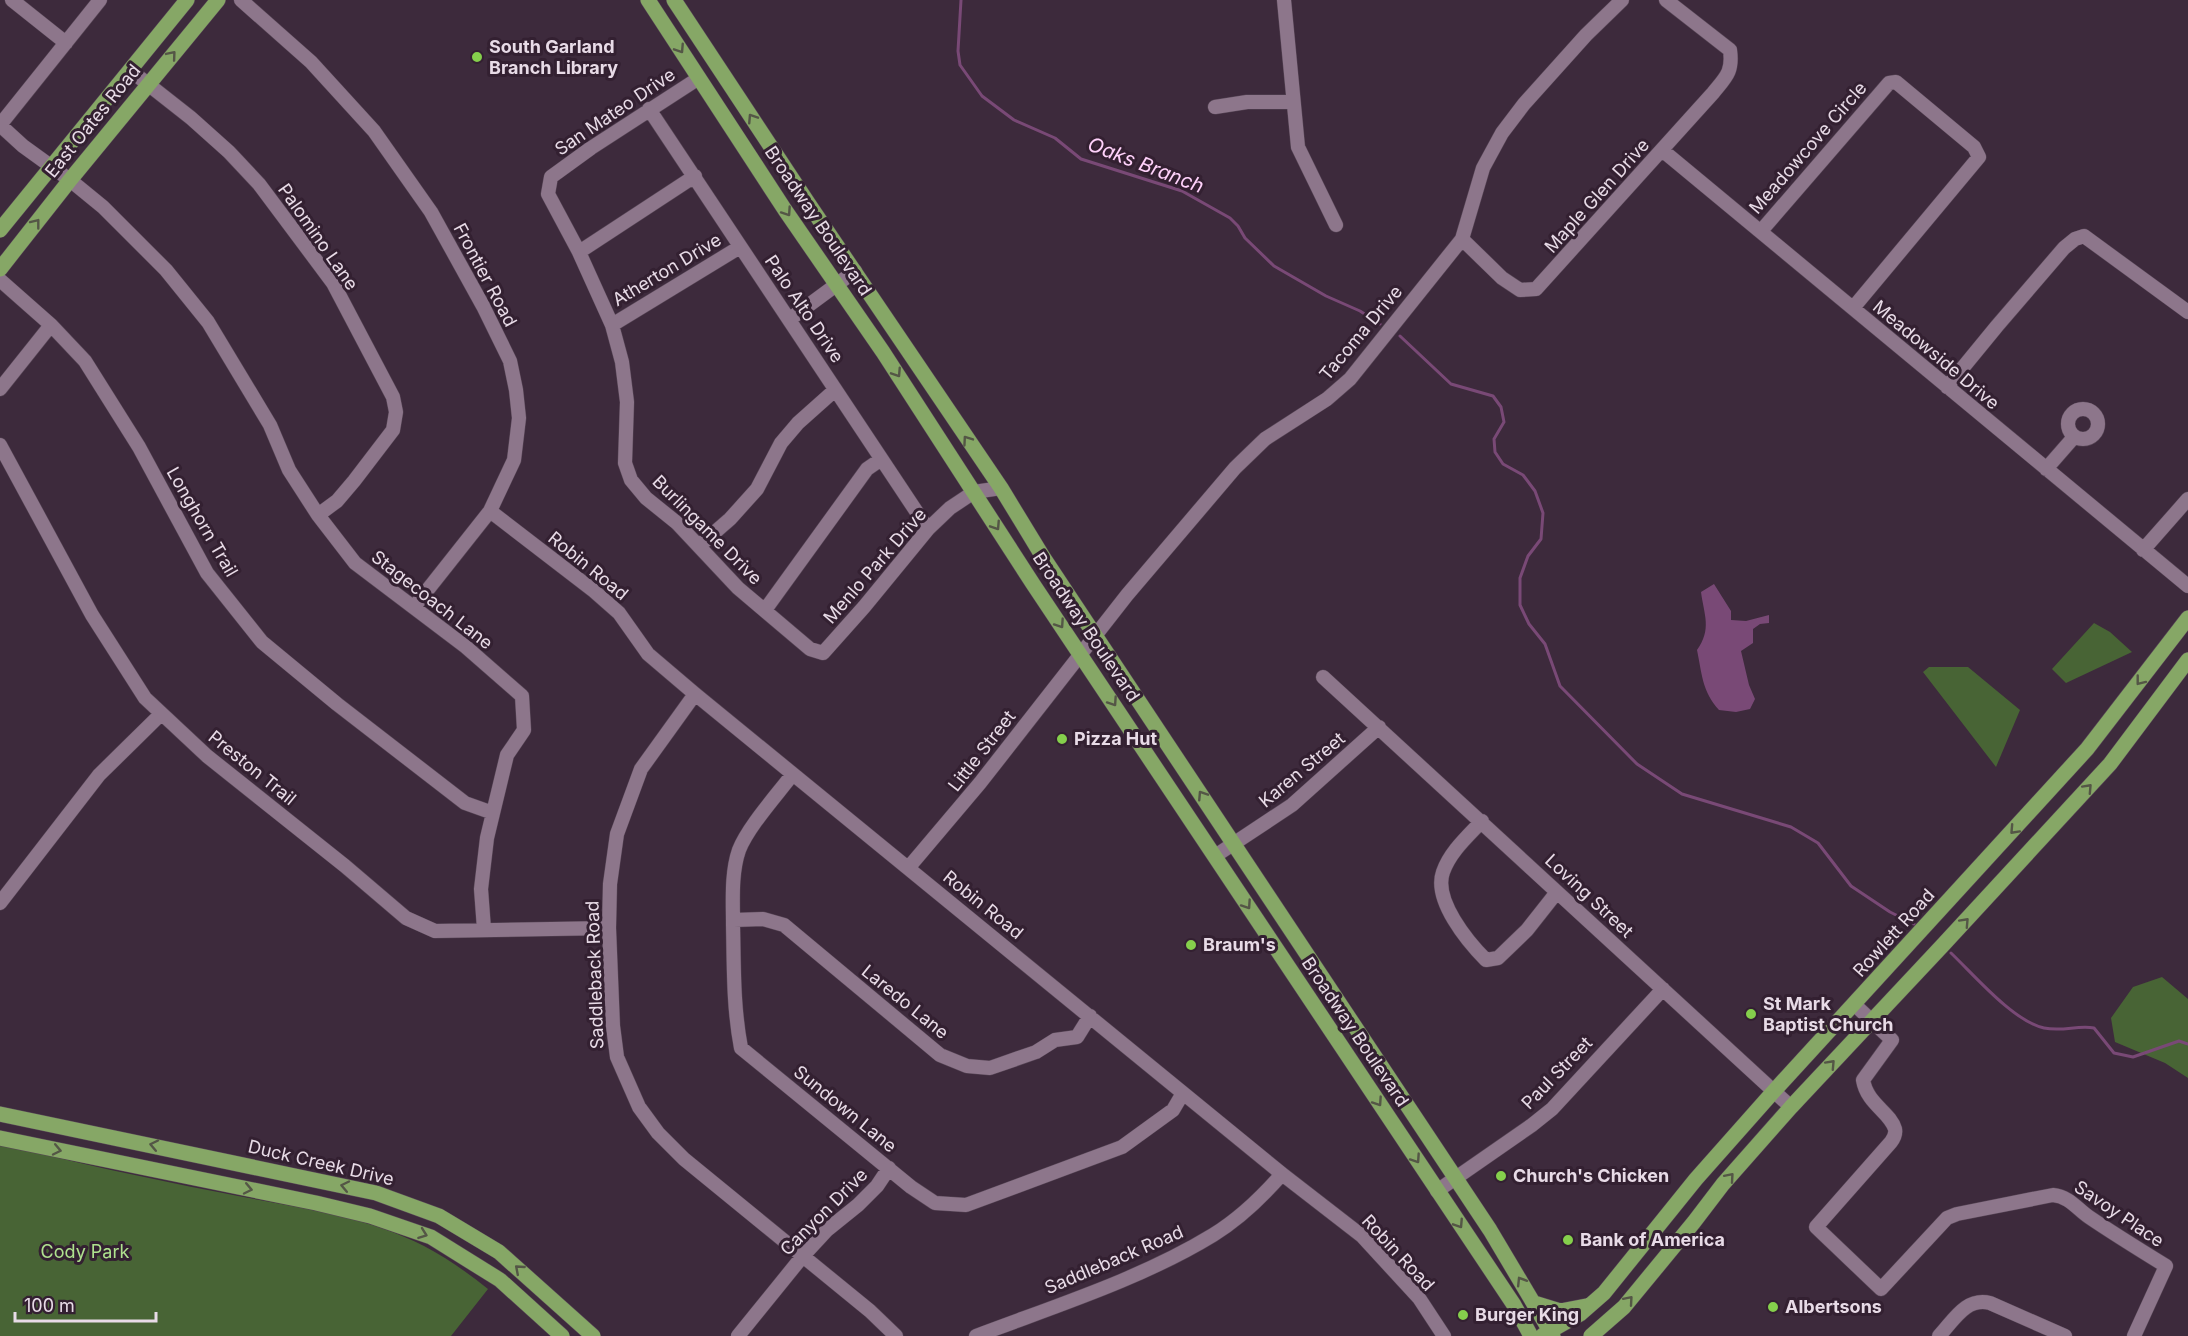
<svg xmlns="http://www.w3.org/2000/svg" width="2188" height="1336" viewBox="0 0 2188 1336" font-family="Inter,sans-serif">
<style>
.green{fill:#486435}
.water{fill:#794976}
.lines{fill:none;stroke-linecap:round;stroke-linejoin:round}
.stream{stroke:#794976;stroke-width:3}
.minor-casing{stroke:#574656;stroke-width:15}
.major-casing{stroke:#574656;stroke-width:16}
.minor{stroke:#8d768b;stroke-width:14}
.major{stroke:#86a766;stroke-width:15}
.oneway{stroke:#545646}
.poi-dot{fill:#85cf4c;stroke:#332031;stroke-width:2}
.labels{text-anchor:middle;stroke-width:6;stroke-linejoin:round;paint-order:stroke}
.poi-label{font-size:18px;font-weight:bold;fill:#e8dbe7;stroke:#332031;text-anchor:start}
.street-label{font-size:18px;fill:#e8dbe7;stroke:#332031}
.park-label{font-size:18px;fill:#afe28e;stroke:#332031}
.water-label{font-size:20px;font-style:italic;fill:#ffd2fb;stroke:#332031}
</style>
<rect width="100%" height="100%" fill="#3d2a3c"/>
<path class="green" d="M2094,623L2110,632L2132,652L2066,683L2052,669Z
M1929,667H1968L2020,710L1996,767L1923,672Z
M2162,977L2188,999V1078L2165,1063L2115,1042L2111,1018L2133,987Z
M0,1143C72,1162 145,1178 218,1192C285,1206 363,1214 424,1246C447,1258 468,1273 488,1289L451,1336H0Z"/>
<path class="water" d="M1714,584L1731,611V620L1746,621L1769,615V623L1760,624L1753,629V643L1741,651L1749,685L1755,699L1750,709L1736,712L1719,710C1702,691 1702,674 1697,650C1712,629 1704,615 1701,592Z"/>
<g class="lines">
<path class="stream" d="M961,0L958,51L960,65L982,96L1014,120L1055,138L1081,159L1182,191L1230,218L1238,226L1245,238L1274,266L1326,296L1360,311L1380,324
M1400,336L1451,384L1493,396L1501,407L1504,422L1494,439L1495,452L1503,464L1523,475L1535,491L1543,513L1541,539L1528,556L1520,578V605L1529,624L1545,644L1560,686L1637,764L1682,794L1791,827L1818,843L1851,886L1890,912L1914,924
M1951,953C1975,976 2013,1021 2044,1028C2063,1032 2077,1025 2094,1028L2114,1053L2133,1057L2179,1041L2188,1044"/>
<g class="minor-casing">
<path id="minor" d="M12,0L66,43
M241,0L311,62L374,131L431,212L483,306L510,361L516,390L519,418L514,460L490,511L414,607
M1284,0L1298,147L1336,225
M130,70L191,118L229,152L259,184L333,283L393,397L396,412L393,430L354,481L337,501L318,515
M699,78L591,148L551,177L548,194L579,252L612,325L622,362L627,402L625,463L631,480L646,498L677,523L738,588L810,649L823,653L864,607L928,529L950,508L974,492L1001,488
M1215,107L1247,102H1293
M649,109L928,529
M0,125L23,146L70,180L103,207L166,270L208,322L270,425L289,470L318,515L355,563L466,647L522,696L524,730L507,755L487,838L481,889L484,929
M0,125L100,0
M1662,150L2188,586
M1761,231L1889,83L1896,82L1974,147L1979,157L1853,308
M1462,239L1502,278L1520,290L1536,289L1713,93C1726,77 1733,72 1730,50L1666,0
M579,252L695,176
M0,280L51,325L85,361L139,447L207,573L262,642L337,704L465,803L493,813
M790,319L855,271
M612,325L740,247
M1947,387L1997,326L2064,248L2075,239L2084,236L2188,312
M0,389L51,325
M2068 424a15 15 0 1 1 30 0a15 15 0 1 1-30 0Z
M0,445L92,615L145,698L207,756L345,866L406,918L435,931L609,928
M2046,469L2074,437
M490,511L594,591L619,613L648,654L695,694L1282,1174L1362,1236L1419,1298L1444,1336
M699,546L730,519L757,489L781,443L798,423L835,390
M2143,550L2188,499
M765,610L867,469L880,460
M1323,677L1791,1107
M695,694L641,769L617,834L610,884L609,928L613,1026L617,1057L639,1107L658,1133L684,1159L870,1311L896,1336
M792,775C776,796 748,827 739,850C731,873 733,901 733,924C734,966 733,1006 741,1048L911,1187L935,1203L966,1205L1122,1147L1173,1110L1183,1093
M1482,821C1467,837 1450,852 1443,872C1433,900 1468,942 1486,960L1498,958L1527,930L1557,892
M1215,856L1292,805L1379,727
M909,867L980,783L1127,595L1235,468L1265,439L1327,399L1350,379L1462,239L1483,168L1502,133L1524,104L1586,35L1622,0
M0,903L99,775L161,714
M734,920L763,919L784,925L940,1055L967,1066L990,1068L1036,1052L1055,1040L1077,1037L1090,1016
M1855,1005L1892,1040L1863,1080C1867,1104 1890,1112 1895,1129C1896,1134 1894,1138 1891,1142L1816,1227L1881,1289L1947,1218L1957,1214L2053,1195C2070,1197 2076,1208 2089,1217C2114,1234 2140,1250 2166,1266L2134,1336
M1437,1191L1532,1125L1552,1109L1663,989
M738,1336L802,1257L827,1230L858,1205L877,1186L889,1168
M976,1336C1055,1306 1141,1279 1213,1235C1239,1219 1262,1197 1282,1174
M1939,1336C1954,1320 1966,1297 1990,1303L2065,1336"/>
</g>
<g class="major-casing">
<path id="major" d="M648,0L785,210L883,352L1033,584L1514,1305L1531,1336
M674,0L808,203L1001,488L1043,557L1490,1230L1553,1336
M0,230L187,0
M0,269L70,180L218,0
M0,1114L376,1193L439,1216L499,1252L593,1336
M0,1138L316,1203L370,1216L431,1237L500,1280L562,1336
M1534,1303L1560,1311L1586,1306
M1543,1335L1580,1314L1604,1293L1696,1179L1774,1091L2087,749L2188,618
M1591,1336L1624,1307L1694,1222L1723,1184L1791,1107L1942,946L2110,764L2188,660"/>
</g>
<use href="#minor" class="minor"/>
<use href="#major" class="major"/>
</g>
<defs><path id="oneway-chevron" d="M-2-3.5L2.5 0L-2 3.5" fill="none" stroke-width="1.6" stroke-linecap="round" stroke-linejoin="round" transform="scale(1.5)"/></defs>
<g class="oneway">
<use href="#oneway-chevron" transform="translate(680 49) rotate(57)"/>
<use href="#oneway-chevron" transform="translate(172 55) rotate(-50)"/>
<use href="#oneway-chevron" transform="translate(752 118) rotate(-123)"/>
<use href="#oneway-chevron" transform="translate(787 212) rotate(56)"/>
<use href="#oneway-chevron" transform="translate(36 223) rotate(-52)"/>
<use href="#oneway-chevron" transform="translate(897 373) rotate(57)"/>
<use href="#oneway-chevron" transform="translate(967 440) rotate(-125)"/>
<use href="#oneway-chevron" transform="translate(996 526) rotate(57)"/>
<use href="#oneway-chevron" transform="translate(1060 624) rotate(56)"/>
<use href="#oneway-chevron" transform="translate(2140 681) rotate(128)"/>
<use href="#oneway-chevron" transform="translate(1113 702) rotate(56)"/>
<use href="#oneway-chevron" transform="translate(2088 788) rotate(-47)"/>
<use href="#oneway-chevron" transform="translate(1202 795) rotate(-123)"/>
<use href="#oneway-chevron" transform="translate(2014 830) rotate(133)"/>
<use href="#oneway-chevron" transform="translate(1247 905) rotate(56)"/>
<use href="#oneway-chevron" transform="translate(1965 922) rotate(-47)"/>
<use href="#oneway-chevron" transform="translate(1831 1064) rotate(-47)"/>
<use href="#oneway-chevron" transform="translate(1378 1102) rotate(56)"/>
<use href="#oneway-chevron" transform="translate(154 1145) rotate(-168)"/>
<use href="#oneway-chevron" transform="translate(57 1150) rotate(12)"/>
<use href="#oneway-chevron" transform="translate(1416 1159) rotate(56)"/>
<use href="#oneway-chevron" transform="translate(1730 1177) rotate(-49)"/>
<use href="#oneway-chevron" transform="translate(345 1186) rotate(-168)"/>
<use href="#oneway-chevron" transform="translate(248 1189) rotate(12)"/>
<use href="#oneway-chevron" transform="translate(1459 1224) rotate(57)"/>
<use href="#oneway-chevron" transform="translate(423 1234) rotate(20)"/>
<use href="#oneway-chevron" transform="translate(519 1269) rotate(-139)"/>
<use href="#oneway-chevron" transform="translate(1521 1281) rotate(-122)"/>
<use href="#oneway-chevron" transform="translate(1629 1300) rotate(-49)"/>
</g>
<g class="poi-dot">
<circle cx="477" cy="57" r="6"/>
<circle cx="1062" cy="739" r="6"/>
<circle cx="1191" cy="945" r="6"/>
<circle cx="1751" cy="1014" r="6"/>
<circle cx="1501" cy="1176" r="6"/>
<circle cx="1568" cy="1240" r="6"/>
<circle cx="1773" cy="1307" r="6"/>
<circle cx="1463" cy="1315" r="6"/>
</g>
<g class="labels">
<g class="poi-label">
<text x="489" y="53">South Garland<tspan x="489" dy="21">Branch Library</tspan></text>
<text x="1074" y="745">Pizza Hut</text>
<text x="1203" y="951">Braum's</text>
<text x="1763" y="1010">St Mark<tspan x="1763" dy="21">Baptist Church</tspan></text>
<text x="1513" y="1182">Church's Chicken</text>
<text x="1580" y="1246">Bank of America</text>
<text x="1785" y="1313">Albertsons</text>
<text x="1475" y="1321">Burger King</text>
</g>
<g class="street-label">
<text transform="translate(615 112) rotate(-34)" y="6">San Mateo Drive</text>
<text transform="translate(93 121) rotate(-51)" y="6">East Oates Road</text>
<text transform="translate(1808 148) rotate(-49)" y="6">Meadowcove Circle</text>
<text transform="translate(1597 196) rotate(-48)" y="6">Maple Glen Drive</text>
<text transform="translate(818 221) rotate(56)" y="6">Broadway Boulevard</text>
<text transform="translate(318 237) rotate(55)" y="6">Palomino Lane</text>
<text transform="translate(667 270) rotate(-31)" y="6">Atherton Drive</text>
<text transform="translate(485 275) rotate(62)" y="6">Frontier Road</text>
<text transform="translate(804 309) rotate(56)" y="6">Palo Alto Drive</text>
<text transform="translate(1361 333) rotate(-50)" y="6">Tacoma Drive</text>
<text transform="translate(1936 355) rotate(40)" y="6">Meadowside Drive</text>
<text transform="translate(202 522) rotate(60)" y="6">Longhorn Trail</text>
<text transform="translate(707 530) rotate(45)" y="6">Burlingame Drive</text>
<text transform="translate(588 566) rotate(39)" y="6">Robin Road</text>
<text transform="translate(875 566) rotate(-49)" y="6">Menlo Park Drive</text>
<text transform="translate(432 600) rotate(38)" y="6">Stagecoach Lane</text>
<text transform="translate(1086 627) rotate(56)" y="6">Broadway Boulevard</text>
<text transform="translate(982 751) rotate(-52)" y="6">Little Street</text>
<text transform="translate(252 768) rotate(39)" y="6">Preston Trail</text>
<text transform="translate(1302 770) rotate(-40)" y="6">Karen Street</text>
<text transform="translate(1589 896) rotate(43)" y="6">Loving Street</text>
<text transform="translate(983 905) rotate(39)" y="6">Robin Road</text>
<text transform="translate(1894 933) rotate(-48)" y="6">Rowlett Road</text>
<text transform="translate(595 975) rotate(-92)" y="6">Saddleback Road</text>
<text transform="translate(905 1002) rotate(39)" y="6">Laredo Lane</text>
<text transform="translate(1355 1032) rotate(56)" y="6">Broadway Boulevard</text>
<text transform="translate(1557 1073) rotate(-46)" y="6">Paul Street</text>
<text transform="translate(845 1109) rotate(39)" y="6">Sundown Lane</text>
<text transform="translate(321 1163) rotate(13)" y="6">Duck Creek Drive</text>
<text transform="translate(824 1212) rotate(-45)" y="6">Canyon Drive</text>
<text transform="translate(2119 1214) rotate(34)" y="6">Savoy Place</text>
<text transform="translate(1398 1253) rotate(47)" y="6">Robin Road</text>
<text transform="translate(1114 1260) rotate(-23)" y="6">Saddleback Road</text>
</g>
<g class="park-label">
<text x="85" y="1258">Cody Park</text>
</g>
<g class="water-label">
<text transform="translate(1146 165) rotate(21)" y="7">Oaks Branch</text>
</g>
</g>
<path d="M15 1312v9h141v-9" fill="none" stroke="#e8dbe7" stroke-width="3"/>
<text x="24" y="1312" font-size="18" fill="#e8dbe7" stroke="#332031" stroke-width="4.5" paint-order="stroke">100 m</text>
</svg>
